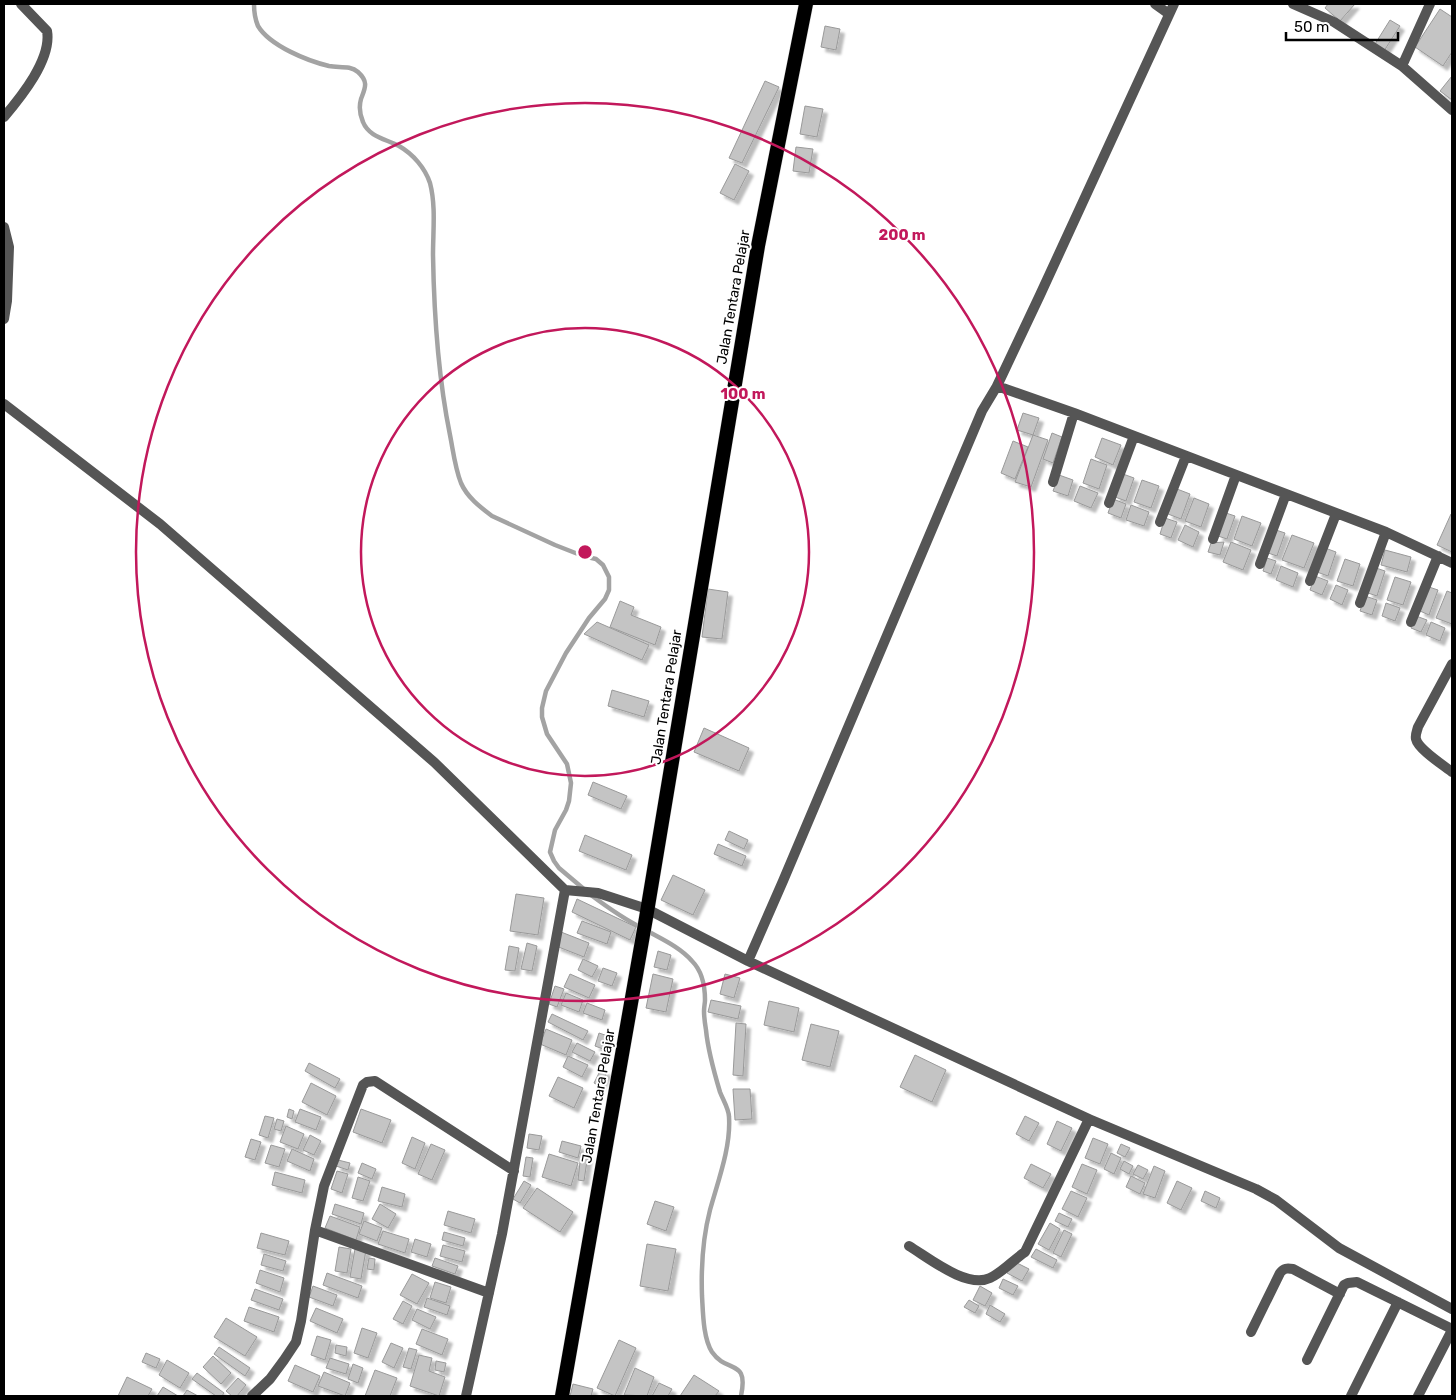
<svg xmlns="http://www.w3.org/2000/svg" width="1456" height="1400" viewBox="0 0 1456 1400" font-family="Rubik,sans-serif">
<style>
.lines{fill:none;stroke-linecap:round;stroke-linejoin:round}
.stream{stroke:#a3a3a3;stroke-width:4.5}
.building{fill:#c4c4c4;stroke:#999;filter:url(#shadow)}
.trunk-casing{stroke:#dbdbdb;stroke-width:15}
.minor{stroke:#555;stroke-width:10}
.trunk{stroke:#000;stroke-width:14}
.ring{fill:none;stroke:#c2185b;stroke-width:2.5}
.labels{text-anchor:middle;stroke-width:4;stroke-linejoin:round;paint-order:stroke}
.street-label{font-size:14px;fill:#000;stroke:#fff}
.centre{fill:#c2185b;stroke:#fff;stroke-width:2.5}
.ring-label{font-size:15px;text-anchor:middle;font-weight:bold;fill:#c2185b;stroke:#fff;stroke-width:4;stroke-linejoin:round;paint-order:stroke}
</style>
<defs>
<filter id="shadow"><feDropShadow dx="4.5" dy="4.5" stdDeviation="1" flood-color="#0004"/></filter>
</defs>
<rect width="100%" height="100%" fill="#fff"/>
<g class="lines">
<path class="stream" d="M254,4C254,11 255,19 258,26C270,46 308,61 329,66C339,68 350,65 358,72C369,82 365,88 361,99C359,106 360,115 363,122C369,137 386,139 399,146C413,154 425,168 430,183C436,206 433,231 433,255C434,315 438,376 450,435C453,450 455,468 461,483C467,497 480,507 492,516L555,545L583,556L596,559L603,565L609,577V590L605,599L589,618L566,653L546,691L542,708V717L547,734L567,764L571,783L569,801L566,810L555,830L550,852L554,861L559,868L585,890
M591,895C607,907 624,919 642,928C659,938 679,946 692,961C702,971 705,986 705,1000C705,1003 704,1007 704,1011C704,1017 705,1024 706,1030C708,1051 714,1072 720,1092C723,1100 729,1109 729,1117C731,1147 718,1181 710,1210C703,1237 701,1268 702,1296C703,1312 703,1338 712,1352C727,1374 749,1358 741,1396"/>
</g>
<path class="building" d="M1328,4H1355L1340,21L1325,8Z
M1440,9L1452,17V52L1443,66L1415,47Z
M1390,20L1400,26L1384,51L1375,44Z
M825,26L840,29L836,50L821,47Z
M1452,76V100L1440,91Z
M765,81L779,87L742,163L729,158Z
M805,106L823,109L817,137L800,134Z
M796,147L813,149L809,173L793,171Z
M735,164L749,171L734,200L720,193Z
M1023,413L1039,418L1033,435L1017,430Z
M1052,433L1062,437L1053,463L1043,459Z
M1033,435L1048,440L1031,487L1015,482Z
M1102,438L1121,445L1113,465L1095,457Z
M1013,441L1028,447L1015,479L1001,473Z
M1091,459L1107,465L1099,489L1083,483Z
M1123,474L1134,478L1126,501L1115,497Z
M1059,475L1073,480L1068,496L1053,491Z
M1142,480L1159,486L1151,508L1134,502Z
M1080,486L1098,493L1091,508L1074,501Z
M1177,489L1190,494L1181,519L1168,514Z
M1194,498L1209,504L1201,527L1185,521Z
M1113,499L1126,504L1121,518L1108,513Z
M1131,505L1149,512L1144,526L1126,520Z
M1226,513L1235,516L1227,539L1218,536Z
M1451,514H1452V552L1437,545Z
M1242,516L1261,523L1252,546L1234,539Z
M1165,518L1177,522L1171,538L1160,534Z
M1185,525L1199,532L1193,547L1178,540Z
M1276,530L1285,533L1277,556L1268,553Z
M1292,535L1314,543L1304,568L1282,560Z
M1224,542L1220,555L1208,552L1211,543Z
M1231,542L1251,550L1243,570L1223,562Z
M1325,548L1336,552L1328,576L1317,572Z
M1385,550L1411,557L1407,572L1381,565Z
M1267,558L1276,561L1271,574L1263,571Z
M1345,559L1360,564L1353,586L1337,581Z
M1281,566L1298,573L1293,587L1276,580Z
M1376,568L1385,571L1377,596L1368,593Z
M1315,576L1328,581L1322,595L1310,590Z
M1395,577L1411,582L1403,605L1387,600Z
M1336,585L1348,590L1342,605L1330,599Z
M1429,587L1438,590L1429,615L1420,611Z
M708,589L728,592L722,639L702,637Z
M1447,591L1452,593V624L1436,618Z
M1365,596L1377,600L1372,615L1360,611Z
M620,601L634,607L631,615L661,627L655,645L610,627Z
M1386,603L1400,608L1395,621L1382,616Z
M1416,616L1427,620L1421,632L1411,628Z
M597,622L649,645L642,660L584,634Z
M1431,622L1445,628L1440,641L1426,635Z
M612,690L649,701L644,717L608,706Z
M704,728L749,748L739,771L694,752Z
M593,782L627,796L621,809L588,795Z
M729,831L748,840L744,849L725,840Z
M585,835L632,855L626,870L579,851Z
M718,844L746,856L742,866L714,854Z
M673,875L705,890L693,915L661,900Z
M516,894L544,898L538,935L510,931Z
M577,899L636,927L630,940L572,912Z
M582,921L611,932L607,944L577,933Z
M561,932L589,943L584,957L556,946Z
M527,943L537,946L532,971L521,969Z
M509,946L519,948L515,971L505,970Z
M658,951L671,955L667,970L654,967Z
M583,959L598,966L592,977L578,970Z
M603,968L617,973L612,986L598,981Z
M570,974L595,985L589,998L564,987Z
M653,974L673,979L666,1012L646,1008Z
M725,974L740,978L734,998L720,994Z
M555,986L564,989L557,1007L549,1004Z
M566,993L583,1000L579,1012L561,1005Z
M711,1000L741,1006L738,1019L708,1012Z
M769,1001L799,1008L794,1032L764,1025Z
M587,1003L605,1010L602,1020L583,1013Z
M552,1014L588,1031L583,1040L548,1022Z
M736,1023L746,1024L743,1076L733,1075Z
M811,1024L839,1031L830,1067L802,1060Z
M546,1029L572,1040L566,1055L540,1044Z
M599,1033L608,1036L603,1049L595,1046Z
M577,1043L595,1052L590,1061L572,1052Z
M915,1055L946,1070L932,1102L900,1087Z
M568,1056L588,1065L582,1077L563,1067Z
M309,1063L340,1079L335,1088L305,1071Z
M601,1069L607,1072L600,1086L594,1083Z
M558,1077L583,1088L574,1108L549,1096Z
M311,1083L336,1096L327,1115L302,1102Z
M733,1089H750L752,1119L735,1120Z
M289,1109L294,1111L292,1119L287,1117Z
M300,1109L321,1117L316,1130L295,1122Z
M361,1109L391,1120L382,1143L353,1132Z
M265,1116L274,1118L268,1138L259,1135Z
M1025,1116L1039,1123L1029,1141L1016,1134Z
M277,1119L284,1121L281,1131L274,1129Z
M1057,1121L1072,1128L1061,1151L1047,1144Z
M286,1126L304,1134L298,1149L280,1142Z
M529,1134L542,1136L539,1150L527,1148Z
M310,1135L321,1141L314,1155L303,1150Z
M412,1137L425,1143L415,1169L402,1163Z
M1093,1138L1108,1144L1100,1164L1085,1158Z
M251,1139L261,1142L255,1160L245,1157Z
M562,1141L581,1146L578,1158L559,1152Z
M431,1144L445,1150L432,1180L418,1174Z
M1121,1144L1130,1148L1125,1157L1117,1153Z
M271,1145L285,1149L279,1167L265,1163Z
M292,1149L314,1159L310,1171L287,1161Z
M581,1153L588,1154L584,1181L578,1180Z
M1111,1153L1121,1158L1114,1174L1104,1169Z
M549,1154L578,1163L571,1186L542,1177Z
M526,1157L533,1158L530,1177L523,1176Z
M338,1160L350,1163L348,1170L336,1166Z
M1124,1161L1133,1166L1129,1174L1120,1169Z
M362,1163L376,1169L372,1179L358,1173Z
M1031,1164L1051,1174L1043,1188L1024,1178Z
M1082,1164L1097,1170L1087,1194L1072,1187Z
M1138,1165L1148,1170L1143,1179L1133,1174Z
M1154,1166L1165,1171L1155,1198L1143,1194Z
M337,1171L348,1174L342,1193L331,1189Z
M275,1172L305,1180L302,1193L272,1185Z
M1131,1176L1145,1183L1140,1194L1126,1187Z
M358,1177L370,1181L363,1201L352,1198Z
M524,1181L531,1185L520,1203L513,1199Z
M1177,1181L1192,1188L1181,1210L1167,1203Z
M382,1187L405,1194L402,1207L378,1201Z
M537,1188L573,1212L560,1232L523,1208Z
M1071,1191L1087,1198L1078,1217L1062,1209Z
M1205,1191L1220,1198L1216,1208L1201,1201Z
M655,1201L674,1207L666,1231L647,1224Z
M335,1204L364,1213L361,1224L332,1214Z
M380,1204L396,1214L388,1228L372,1219Z
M448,1211L475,1219L471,1233L444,1225Z
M1059,1213L1072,1219L1068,1227L1055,1221Z
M330,1216L360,1227L356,1240L325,1228Z
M364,1221L382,1228L377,1241L359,1234Z
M1050,1223L1060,1229L1049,1250L1038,1244Z
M1064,1230L1072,1234L1061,1257L1053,1253Z
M383,1231L409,1239L405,1253L378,1244Z
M444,1232L465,1238L463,1246L442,1240Z
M261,1233L289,1241L285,1255L257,1248Z
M415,1239L431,1244L427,1257L411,1252Z
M647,1244L676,1249L668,1291L640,1286Z
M443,1245L465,1251L462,1262L440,1256Z
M339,1247L351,1249L347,1273L335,1271Z
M355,1249L366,1250L361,1279L350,1277Z
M1036,1249L1057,1260L1053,1268L1031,1257Z
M264,1254L286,1261L283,1271L261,1265Z
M369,1258L375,1259L374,1270L367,1269Z
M435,1258L458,1266L455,1274L432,1266Z
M1013,1261L1029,1269L1022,1281L1007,1273Z
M260,1270L284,1278L280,1292L256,1283Z
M327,1273L362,1286L358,1298L323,1285Z
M412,1274L429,1283L417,1304L400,1295Z
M1003,1279L1018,1286L1013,1295L999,1288Z
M435,1282L451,1287L446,1303L430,1298Z
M313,1286L337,1295L333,1306L309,1297Z
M980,1286L992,1293L985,1306L973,1300Z
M255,1289L283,1299L279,1310L251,1300Z
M427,1298L450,1306L447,1315L424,1307Z
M969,1300L979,1306L975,1313L964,1307Z
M403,1301L412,1306L403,1324L393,1319Z
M990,1305L1005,1314L1000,1322L986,1314Z
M249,1307L279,1317L274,1332L244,1321Z
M316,1308L343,1319L337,1333L310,1321Z
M417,1309L436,1317L430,1329L412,1320Z
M226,1318L257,1337L245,1356L214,1337Z
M362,1328L377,1333L368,1358L354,1353Z
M422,1329L448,1339L442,1355L416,1344Z
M317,1336L331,1340L325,1360L311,1355Z
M619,1340L636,1348L615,1396L597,1388Z
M391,1343L403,1348L394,1368L382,1362Z
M336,1345L347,1347L346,1356L335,1353Z
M219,1347L250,1368L245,1376L214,1354Z
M409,1348L417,1350L411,1369L403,1367Z
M146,1353L160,1359L156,1368L142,1362Z
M419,1355L432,1358L429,1371L445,1377L439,1396L410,1386Z
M213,1356L231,1373L221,1384L203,1367Z
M330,1358L349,1364L346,1374L326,1368Z
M167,1360L189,1373L180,1388L159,1375Z
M436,1361L446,1363L444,1372L435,1370Z
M353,1364L363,1368L358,1383L348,1379Z
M295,1365L320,1376L313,1392L288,1381Z
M635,1368L654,1377L647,1396L624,1395Z
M375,1370L397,1378L390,1396H365Z
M324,1372L350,1383L345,1396L318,1386Z
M197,1373L224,1393L222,1396H216L192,1379Z
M694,1375L719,1391L715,1396H680Z
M127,1377L152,1389L148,1396H118Z
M238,1378L246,1385L237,1396H232L226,1391Z
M659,1383L672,1389L668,1396H652Z
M573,1384L593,1389L591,1396H570Z
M163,1387L178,1396H157Z
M187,1390L198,1396H183Z"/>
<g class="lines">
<g class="trunk-casing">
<path id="trunk" d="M562,1396L646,918L758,246L806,4"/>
</g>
<path class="minor" d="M1155,4L1169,14
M1293,4L1334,22L1402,66L1452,110
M1402,66L1430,4
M4,117C21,97 52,59 47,31L21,4
M4,227L9,247L7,301L4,319
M997,386L1040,295L1174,4
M4,404L160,524L434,762L565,890L598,893L647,909L748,961L1089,1119L1256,1189L1276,1200L1339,1248L1452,1309
M1053,482L1074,413
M1109,503L1134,436
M1160,522L1186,456
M1213,539L1236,475
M1260,564L1286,494
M1310,581L1336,514
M1360,603L1386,532
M1411,622L1438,556
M1452,664L1418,727C1417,731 1415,735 1416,739C1418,749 1443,765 1452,772
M748,961L783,881L982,411L997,386L1074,413L1386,532L1452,563
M315,1230L489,1293
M909,1246C929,1258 967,1289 990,1278C1003,1272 1013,1260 1025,1252L1089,1119
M1251,1332L1280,1273C1284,1268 1287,1268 1293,1269L1340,1294
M1307,1360L1344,1285L1348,1283L1357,1282L1452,1329
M252,1396L270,1379L284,1360L296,1342L301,1321L315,1230L324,1186L363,1085L367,1082L375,1081L514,1171
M466,1396L502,1234L565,890
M1351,1396L1398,1302
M1418,1396L1452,1330"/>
<use href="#trunk" class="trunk"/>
</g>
<g class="ring">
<circle cx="585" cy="552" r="224"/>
<circle cx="585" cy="552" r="449"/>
</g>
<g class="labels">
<g class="street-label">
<text transform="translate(733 297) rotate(-80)" y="5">Jalan Tentara Pelajar</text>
<text transform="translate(666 697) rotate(-81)" y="5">Jalan Tentara Pelajar</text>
<text transform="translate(598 1096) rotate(-80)" y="5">Jalan Tentara Pelajar</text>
</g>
</g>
<circle cx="585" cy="552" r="8" class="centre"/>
<g class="ring-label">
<text x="902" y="240">200 m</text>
<text x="743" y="399">100 m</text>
</g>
<rect width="1456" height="1400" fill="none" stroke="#000000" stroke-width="10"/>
<path d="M1286 32v8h112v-8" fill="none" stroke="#000000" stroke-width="2.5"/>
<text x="1294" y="32" font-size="15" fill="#000000" stroke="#ffffff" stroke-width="4" paint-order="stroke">50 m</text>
</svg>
